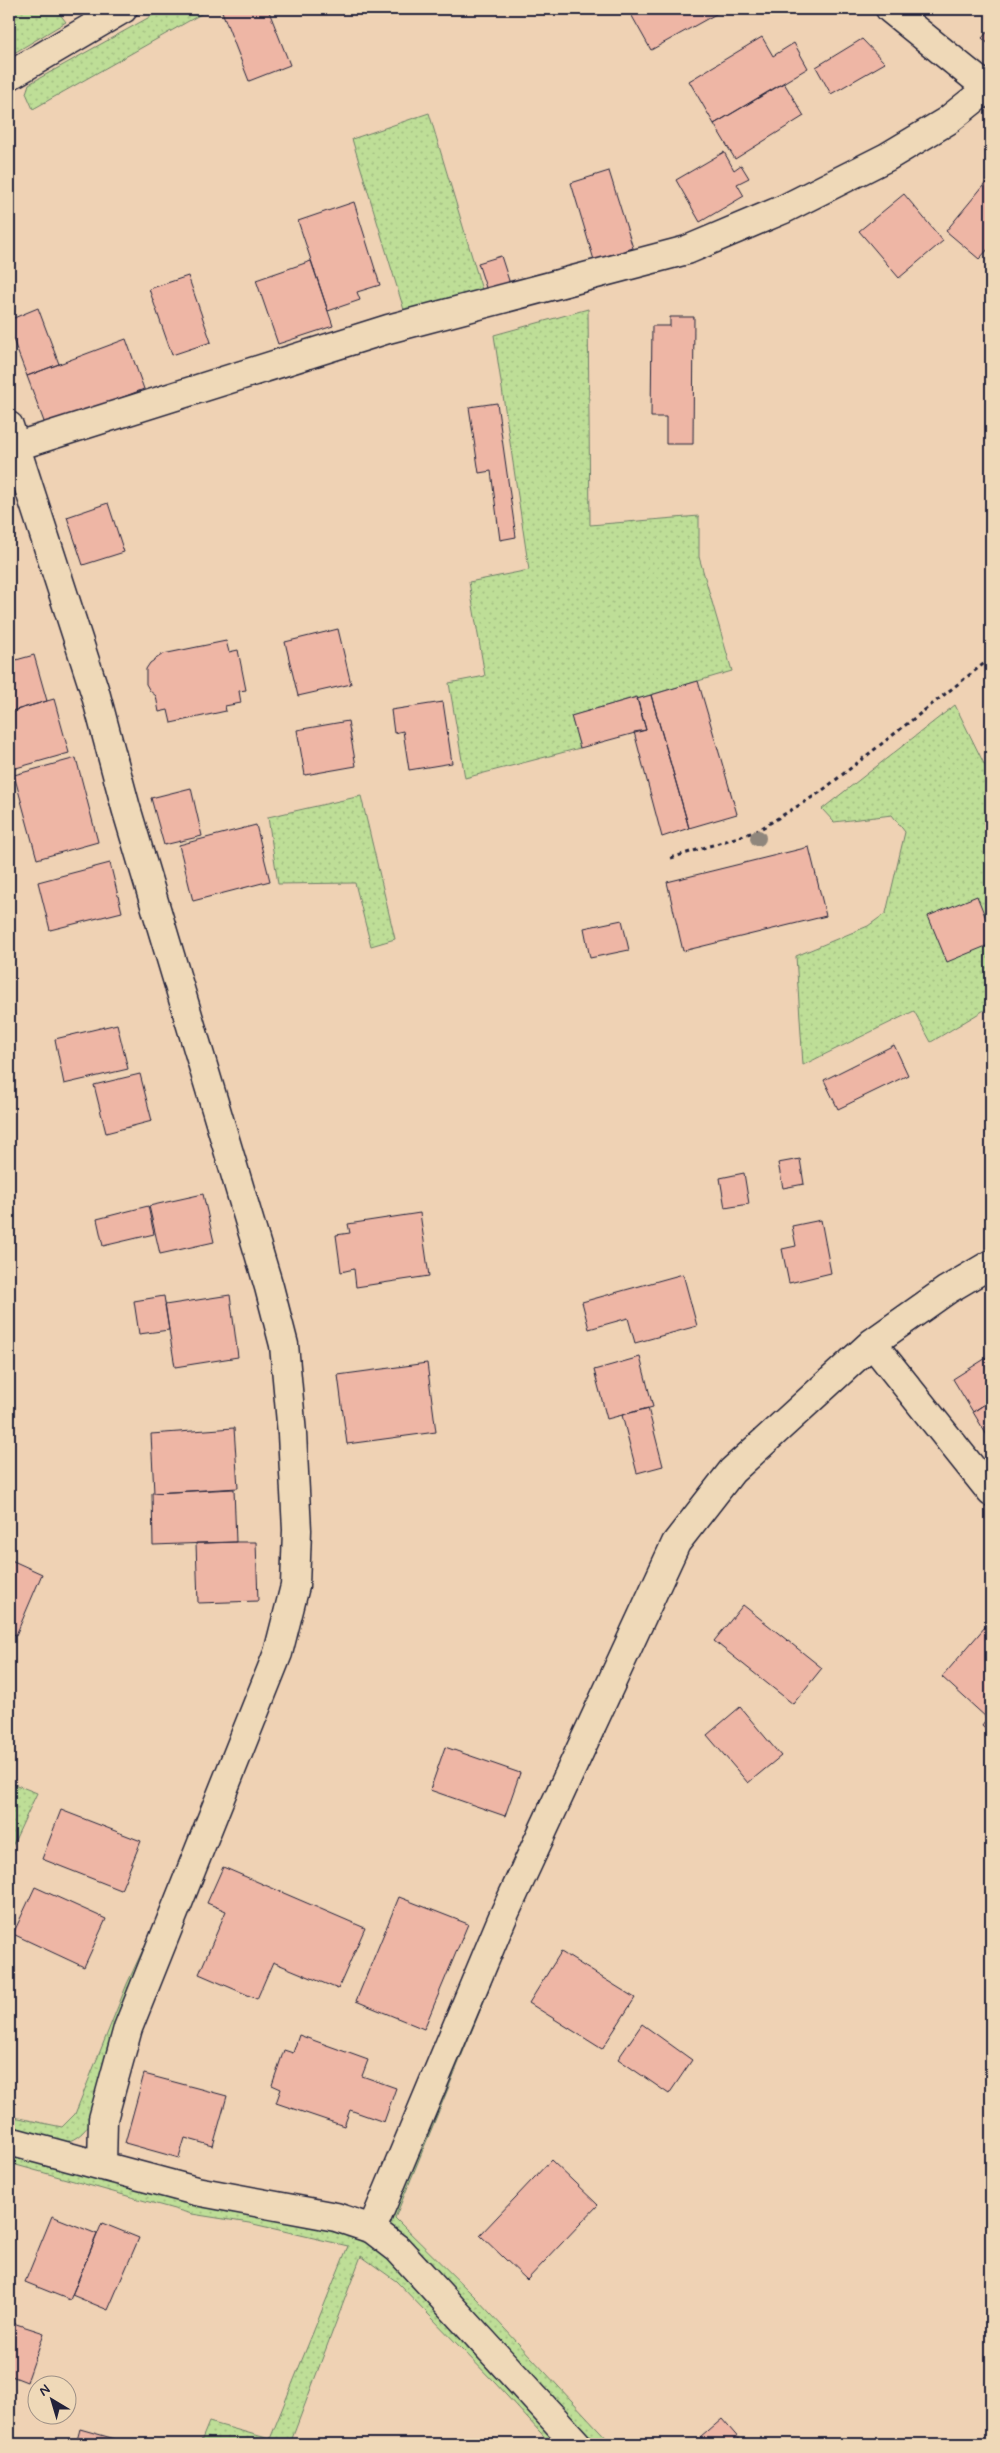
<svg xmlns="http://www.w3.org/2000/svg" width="1000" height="2453" viewBox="0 0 1000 2453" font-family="Mynerve,sans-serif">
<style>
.green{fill:url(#green-dots);stroke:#708069}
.building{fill:#eeb6a5;stroke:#22223b}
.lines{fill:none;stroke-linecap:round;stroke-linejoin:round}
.minor-casing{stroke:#22223b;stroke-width:31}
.path{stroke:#22223b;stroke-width:3;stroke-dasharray:4 4;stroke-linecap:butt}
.minor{stroke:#efd9b8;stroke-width:28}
.tree{fill:#8f867b}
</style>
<defs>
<pattern id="green-dots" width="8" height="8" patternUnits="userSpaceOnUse" patternTransform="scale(1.25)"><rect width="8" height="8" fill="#bede97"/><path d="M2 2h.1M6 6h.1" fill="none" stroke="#a3be83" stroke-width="1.8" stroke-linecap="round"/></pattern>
</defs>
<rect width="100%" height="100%" fill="#efd2b4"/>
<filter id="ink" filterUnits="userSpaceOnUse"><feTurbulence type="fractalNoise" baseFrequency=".02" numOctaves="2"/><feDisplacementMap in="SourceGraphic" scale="10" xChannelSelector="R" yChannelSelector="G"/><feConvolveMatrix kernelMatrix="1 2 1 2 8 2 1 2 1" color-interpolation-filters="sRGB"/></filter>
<g filter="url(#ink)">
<path class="green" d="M9,9H56L66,22L9,56Z
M164,9H210L33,109L26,93L29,84Z
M429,113L488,310L411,333L352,139Z
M588,309L590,525L699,516V557L732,671L637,699L636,697L572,716L580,748L465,778L449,683L485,676L469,582L529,570L494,335Z
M955,705L991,778V1006L931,1042L914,1011L803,1065L796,956L868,926L886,913L905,832L892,815L834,822L822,809Z
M361,796L395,939L371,946L355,883L278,884L268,817Z
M9,1782L37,1793L9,1853Z
M187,1854L90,2123C70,2155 41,2141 9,2136V2116L62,2127L75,2114L127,1984Z
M484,1982L491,1984L395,2218L477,2299L612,2444H587L391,2229L388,2220Z
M9,2152L316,2224L375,2246L393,2261L564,2444H551L495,2383L396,2281L361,2256L290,2444H200L209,2422L270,2439L348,2246L249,2223L192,2214L9,2163Z"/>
<path class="building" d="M221,9H268L290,65L249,81Z
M628,9H725L651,50Z
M991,28V46L982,38Z
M762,37L773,56L794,43L808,68L714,124L689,81Z
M862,39L885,63L831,94L816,67Z
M784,83L804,116L735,159L714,124Z
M724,152L734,170L741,165L749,178L737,184L744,196L700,222L676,180Z
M609,171L633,248L594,260L571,183Z
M988,180L991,183V246L979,259L946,231Z
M904,194L943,241L899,278L859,231Z
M354,202L380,285L357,292L360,300L328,311L298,221Z
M501,256L512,290L489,297L478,263Z
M311,261L333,326L278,344L256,280Z
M188,276L211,342L172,355L149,289Z
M38,308L59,364L27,376L9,329V320Z
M670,317H694L693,444H666V417H651L652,326H670Z
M126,339L144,389L46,427L27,376Z
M497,403L516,537L500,540L491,471L479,473L469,407Z
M108,503L124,552L83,565L67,517Z
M338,629L351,684L298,696L285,642Z
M226,641L229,652L238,650L246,690L239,691L241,703L225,706L226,711L171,723L168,710L159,712L156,696L150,691L146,684V669L150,663L163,654Z
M34,655L47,701L9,712V662Z
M698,681L737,814L689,828L651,695Z
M651,695L689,828L662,837L634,732L646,730L637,699Z
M637,697L646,730L580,748L571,716Z
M54,699L69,753L9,770V712Z
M443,702L452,763L409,770L403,731L394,733L391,710Z
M348,721L356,766L305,775L297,730Z
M76,758L98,842L37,859L14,775Z
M191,788L202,836L164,845L151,798Z
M256,825L270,881L193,901L179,845Z
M809,847L826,916L683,951L667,882Z
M110,863L122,912L50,930L38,882Z
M977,896L991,931V944L947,962L928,916Z
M622,920L629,950L590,958L584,928Z
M117,1024L128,1069L64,1084L55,1039Z
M894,1045L908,1075L838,1109L824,1080Z
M140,1074L152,1121L106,1133L94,1085Z
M800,1159L804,1184L783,1188L778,1163Z
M744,1173L749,1204L725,1208L720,1178Z
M203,1194L214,1242L160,1254L149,1206Z
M148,1206L154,1234L103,1246L97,1219Z
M420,1213L429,1276L356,1287L354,1269L341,1272L336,1235L350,1233L348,1224Z
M821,1220L831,1273L789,1283L782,1249L796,1246L792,1226Z
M683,1274L697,1326L635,1343L628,1318L589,1329L582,1302Z
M230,1295L238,1357L175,1367L165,1305Z
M164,1296L169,1330L139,1334L134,1301Z
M991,1355V1400L973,1412L953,1379Z
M640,1357L653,1407L607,1419L594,1370Z
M427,1363L436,1432L347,1444L338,1375Z
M9,1380L14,1384L9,1390Z
M991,1400V1442L973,1412Z
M648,1408L663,1466L637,1473L622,1415Z
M234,1428L238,1488L154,1493L151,1434Z
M234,1489L236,1542L153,1545L152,1493Z
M236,1542H256L258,1601L198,1603L196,1543Z
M9,1559L42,1574L16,1635L9,1632Z
M743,1605L822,1668L793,1704L714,1641Z
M991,1620V1713L987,1718L942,1677Z
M740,1707L781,1756L748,1783L707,1735Z
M991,1713V1733L982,1725Z
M445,1747L520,1773L505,1816L430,1790Z
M61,1810L141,1841L121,1890L42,1859Z
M223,1867L365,1928L338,1989L273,1962L257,1999L199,1974L226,1911L207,1903Z
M35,1887L106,1919L84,1967L13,1934Z
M399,1897L468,1924L424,2029L356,2001Z
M561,1952L635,1998L602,2049L529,2003Z
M642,2024L692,2060L669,2094L618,2059Z
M299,2035L368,2060L362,2076L396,2088L384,2122L350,2110L344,2126L276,2103L281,2089L272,2085L284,2050L293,2053Z
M144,2074L227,2096L213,2146L185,2138L179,2158L125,2143Z
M551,2160L598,2205L527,2280L480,2235Z
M52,2216L97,2234L70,2300L25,2282Z
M102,2223L139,2238L108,2310L72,2295Z
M10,2322L44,2333L27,2382L9,2375Z
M722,2419L741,2441L737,2444H693Z
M80,2429L115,2439L113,2444H76Z"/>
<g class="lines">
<g class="minor-casing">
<path id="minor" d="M890,9L991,91
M9,76L123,9
M9,426L95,692L126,808L269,1287L284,1345L292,1434L297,1530L295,1586L278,1653L128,2028L103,2119L102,2166
M17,446L388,329L687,250L784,209L887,157L947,121L988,88
M872,1343L991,1492
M9,2141L196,2191L336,2217L372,2229L398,2249L577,2444
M372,2229L502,1919L676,1543L732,1471L872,1343L947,1290L991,1264"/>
</g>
<path class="path" d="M671,858L757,831L819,793L991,658"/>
<use href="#minor" class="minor"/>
</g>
<circle class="tree" cx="758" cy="838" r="8"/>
</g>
<rect width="1000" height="2453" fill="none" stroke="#efd9b8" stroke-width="30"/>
<rect x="15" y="15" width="970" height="2423" fill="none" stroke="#22223b" stroke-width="2" filter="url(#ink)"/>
<g transform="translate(52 2400) rotate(322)"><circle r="24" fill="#efd9b8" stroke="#9d9086"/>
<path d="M0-4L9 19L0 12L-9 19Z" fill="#22223b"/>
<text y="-8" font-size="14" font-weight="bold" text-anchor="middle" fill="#22223b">N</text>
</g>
</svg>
